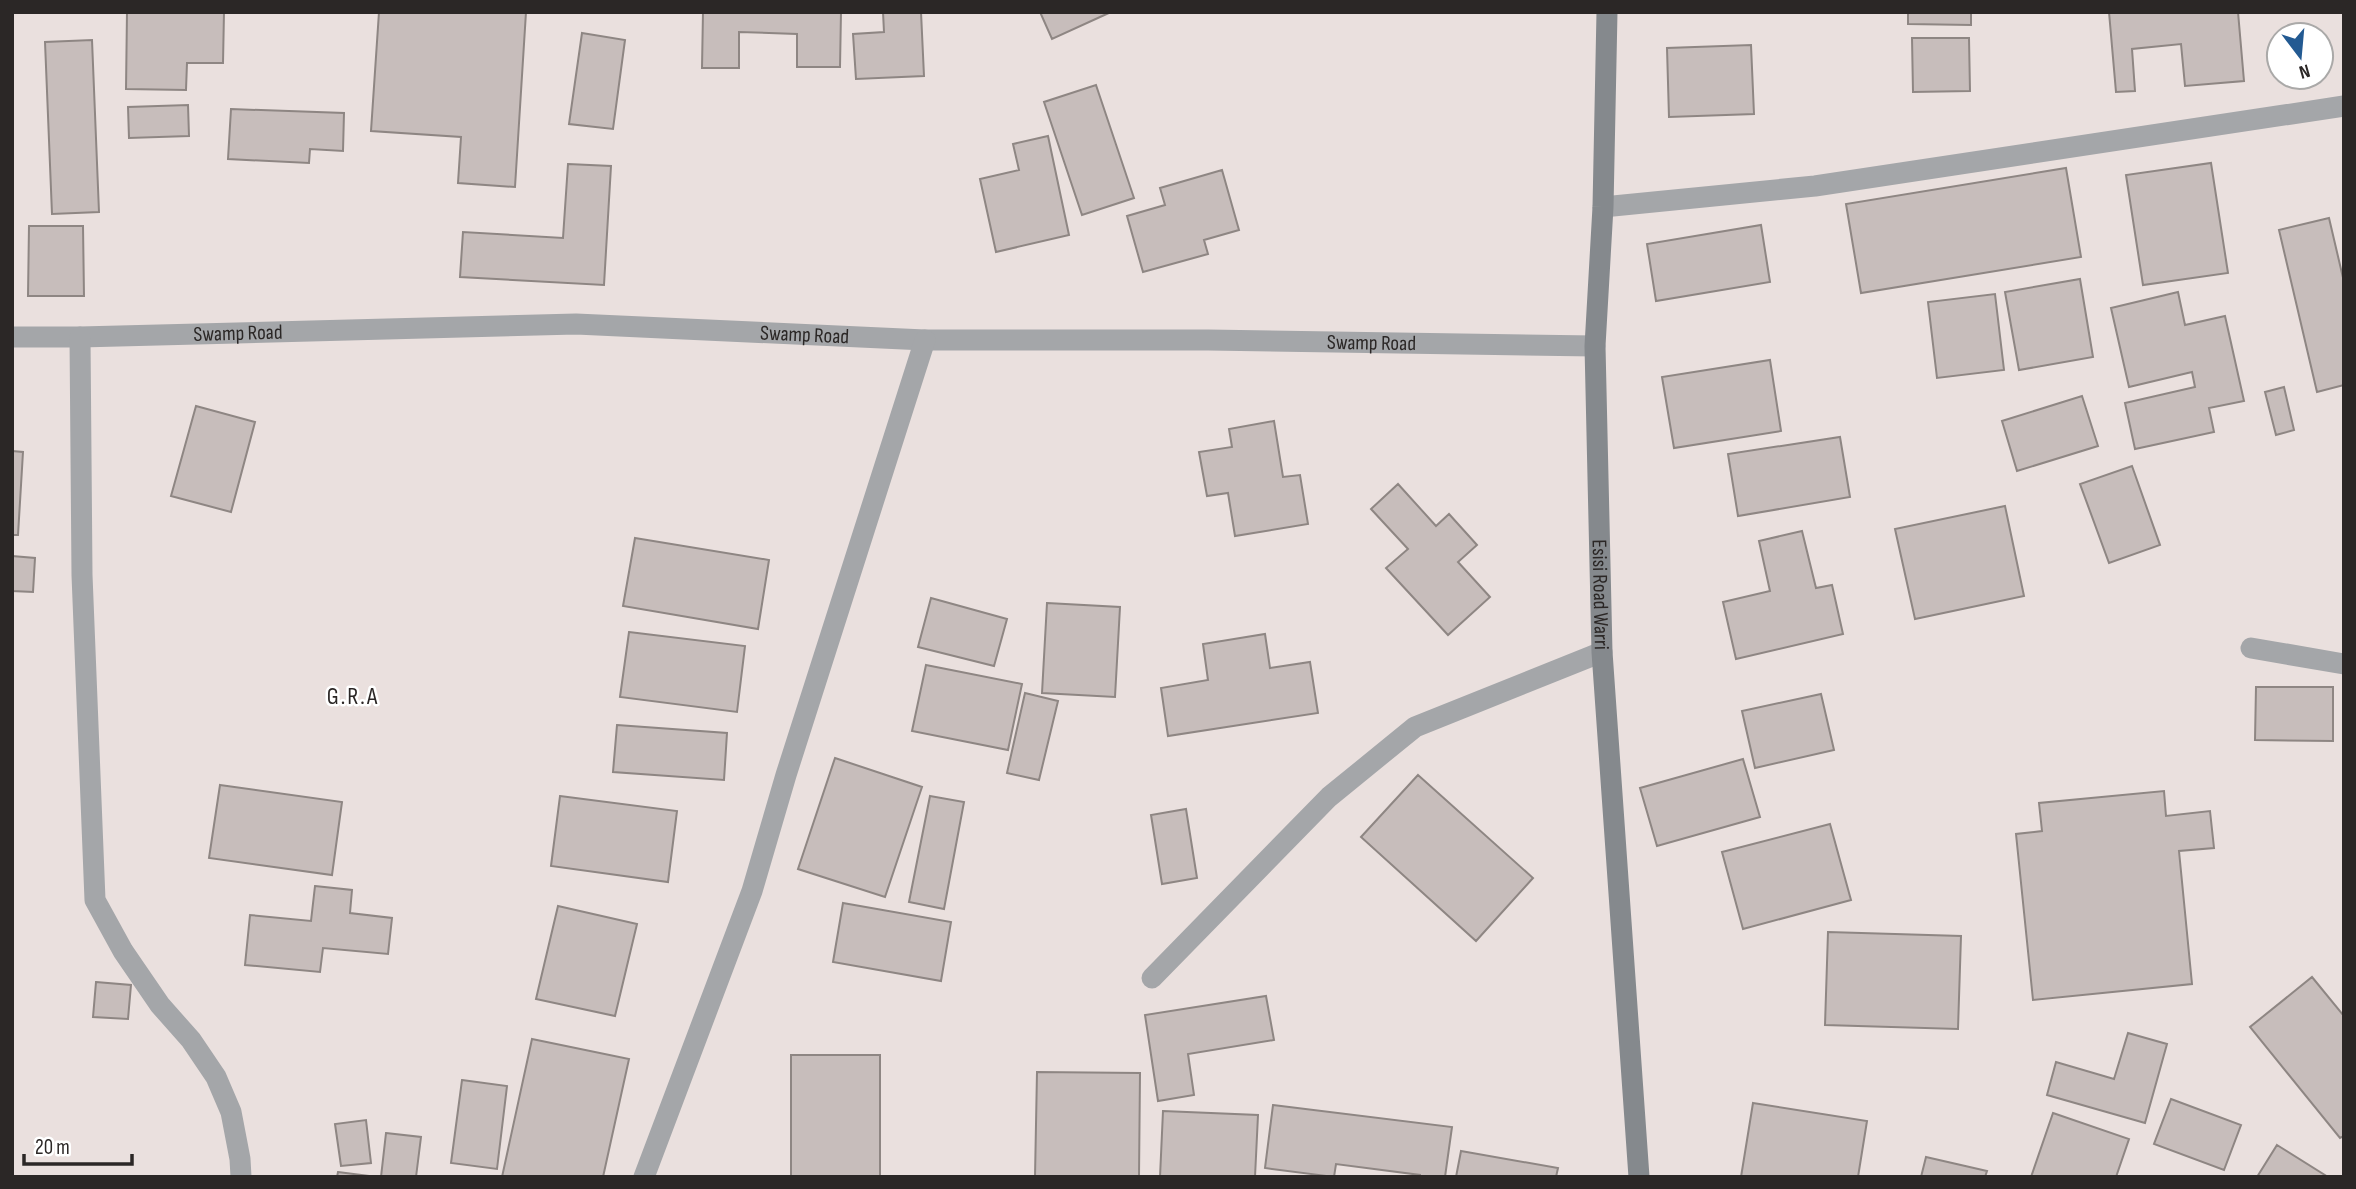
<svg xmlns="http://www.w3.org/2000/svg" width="2356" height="1189" viewBox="0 0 2356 1189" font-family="'Sofia Sans Condensed',sans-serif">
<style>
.building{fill:#c7bdbb;stroke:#8e8683;stroke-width:2}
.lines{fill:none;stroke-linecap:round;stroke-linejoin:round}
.street{stroke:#a4a6a9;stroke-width:21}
.secondary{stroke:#85898d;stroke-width:21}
.labels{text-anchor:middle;stroke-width:5;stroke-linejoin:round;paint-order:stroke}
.street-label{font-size:21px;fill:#2b2726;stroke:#fff}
.quarter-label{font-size:24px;letter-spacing:2px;fill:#2b2726;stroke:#fff}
</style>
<rect width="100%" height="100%" fill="#eae0de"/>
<path class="building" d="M127,12H224L223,63H187L186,90L126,89Z
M379,12H526L515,187L458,183L461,137L371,131Z
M703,12H841L840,67H797V34L739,32V68H702Z
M883,12H921L924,76L856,79L853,34L884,32Z
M1040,12H1111L1052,39Z
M1908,12H1971V25L1908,24Z
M2109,12H2238L2244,81L2185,86L2181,44L2132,49L2135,91L2116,92Z
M582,33L625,40L613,129L569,124Z
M1912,38H1969L1970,91L1913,92Z
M92,40L99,212L52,214L45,42Z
M1751,45L1754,114L1669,117L1667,48Z
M1096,85L1134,198L1082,215L1044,102Z
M188,105L189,136L129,138L128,107Z
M231,109L344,113L343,151L310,149L309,163L228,159Z
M1048,136L1069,235L996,252L980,179L1019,170L1013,144Z
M2211,163L2228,273L2143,285L2126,175Z
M568,164L611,166L604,285L460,277L463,232L563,238Z
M2066,168L2081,257L1861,293L1846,204Z
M1222,170L1239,230L1204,240L1208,254L1143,272L1127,216L1165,205L1160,188Z
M2329,218L2344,282V385L2317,392L2279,230Z
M1761,225L1770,282L1656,301L1647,244Z
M29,226H83L84,296H28Z
M2080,279L2093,357L2019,370L2005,292Z
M2178,292L2185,325L2225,316L2244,401L2209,408L2214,432L2135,449L2125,403L2195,387L2192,372L2129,387L2111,308Z
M1995,294L2004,370L1937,378L1928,302Z
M1770,360L1781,431L1674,448L1662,377Z
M2284,387L2294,430L2276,435L2265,392Z
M2082,396L2098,446L2017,471L2002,421Z
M196,406L255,422L231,512L171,496Z
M1274,421L1283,477L1300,475L1308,524L1235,536L1228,493L1207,496L1199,452L1232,447L1229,429Z
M1840,437L1850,497L1738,516L1728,454Z
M12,451L23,452L18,535H12Z
M2132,466L2160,545L2109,563L2080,484Z
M1398,484L1436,526L1449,514L1477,545L1458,562L1490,597L1448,635L1386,568L1408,549L1371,509Z
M2005,506L2024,596L1915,619L1895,529Z
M1802,531L1816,588L1832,585L1843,634L1736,659L1723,602L1770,591L1759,541Z
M635,538L769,560L758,629L623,606Z
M12,556L35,558L33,592L12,591Z
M931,598L1007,619L994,666L918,647Z
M1047,603L1120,607L1115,697L1042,693Z
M629,632L745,646L737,712L620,697Z
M1265,634L1270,668L1310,662L1318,713L1168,736L1161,688L1208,680L1203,644Z
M926,665L1022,684L1008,750L912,731Z
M2256,687H2333V741L2255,740Z
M1025,693L1058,701L1039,780L1007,773Z
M1821,694L1834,750L1755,768L1742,711Z
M617,725L727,733L724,780L613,772Z
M835,758L922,787L885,897L798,869Z
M1743,759L1760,817L1657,846L1640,788Z
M1418,775L1533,878L1476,941L1361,837Z
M220,785L342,802L332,875L209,858Z
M2164,791L2166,816L2210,811L2214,848L2179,851L2192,984L2033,1000L2016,834L2042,831L2039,803Z
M560,796L677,811L668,882L551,866Z
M930,796L964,802L944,909L909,902Z
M1186,809L1197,878L1162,884L1151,815Z
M1830,824L1851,900L1743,929L1722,852Z
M315,886L352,890L350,913L392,918L388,954L323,948L320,972L245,965L250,915L311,921Z
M843,903L951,922L941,981L833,962Z
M558,906L637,924L615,1016L536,999Z
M1828,932L1961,936L1958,1029L1825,1025Z
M2312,977L2344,1016V1136L2340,1138L2250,1027Z
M96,982L131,985L128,1019L93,1017Z
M1266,996L1274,1040L1188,1054L1194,1095L1158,1101L1145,1015Z
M2128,1033L2167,1044L2145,1123L2047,1095L2056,1062L2114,1079Z
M532,1039L629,1059L603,1177H502Z
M791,1055H880V1177H791Z
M1037,1072L1140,1073L1139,1177H1035Z
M462,1080L507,1086L497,1169L451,1163Z
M2171,1099L2241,1125L2224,1170L2154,1144Z
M1753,1103L1867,1121L1858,1177H1741Z
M1273,1105L1452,1127L1445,1177H1420V1175L1336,1164L1334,1177L1265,1168Z
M1163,1111L1258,1115L1255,1177H1160Z
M2053,1113L2129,1139L2116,1177H2031Z
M366,1120L371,1163L341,1166L335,1124Z
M386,1133L421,1137L416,1177H381Z
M2277,1145L2328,1177H2257Z
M1461,1151L1558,1168L1556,1177H1456Z
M1926,1157L1987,1171L1985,1177H1921Z
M338,1172L377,1177H337Z"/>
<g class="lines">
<g class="street">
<path d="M1603,207L1815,186L2344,106"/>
<path id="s1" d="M12,337H80L576,324L925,340H1208L1595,346"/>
<path d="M80,337L82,575L95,900L123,951L160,1005L191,1040L216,1077L231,1112L240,1159L241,1177"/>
<path d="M2251,648L2344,664"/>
<path d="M1152,978L1329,797L1415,727L1602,652"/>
<path d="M644,1177L752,891L786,775L925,340"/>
</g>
<path class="secondary" id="s2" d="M1607,12L1603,207L1595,346L1602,652L1639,1177"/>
</g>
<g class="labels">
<g class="street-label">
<text dy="7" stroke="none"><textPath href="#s1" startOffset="226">Swamp Road</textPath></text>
<text dy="7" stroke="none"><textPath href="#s1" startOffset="793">Swamp Road</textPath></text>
<text dy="7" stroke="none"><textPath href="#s1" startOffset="1360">Swamp Road</textPath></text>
<text dy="7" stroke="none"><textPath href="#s2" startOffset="583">Esisi Road Warri</textPath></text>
</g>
<g class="quarter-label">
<text x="353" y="704">G.R.A</text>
</g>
</g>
<rect width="2356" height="1189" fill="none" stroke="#2b2726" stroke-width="28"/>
<g transform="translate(2300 56) rotate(164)"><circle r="33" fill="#ffffff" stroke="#aaa9a8" stroke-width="2"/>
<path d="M0-5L12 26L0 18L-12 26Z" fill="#235a92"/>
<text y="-10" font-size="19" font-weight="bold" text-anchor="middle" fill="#2b2726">N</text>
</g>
<path d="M24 1154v10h108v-10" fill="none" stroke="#2b2726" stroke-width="3.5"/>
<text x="35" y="1154" font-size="21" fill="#2b2726" stroke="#ffffff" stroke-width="5" paint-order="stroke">20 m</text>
</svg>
